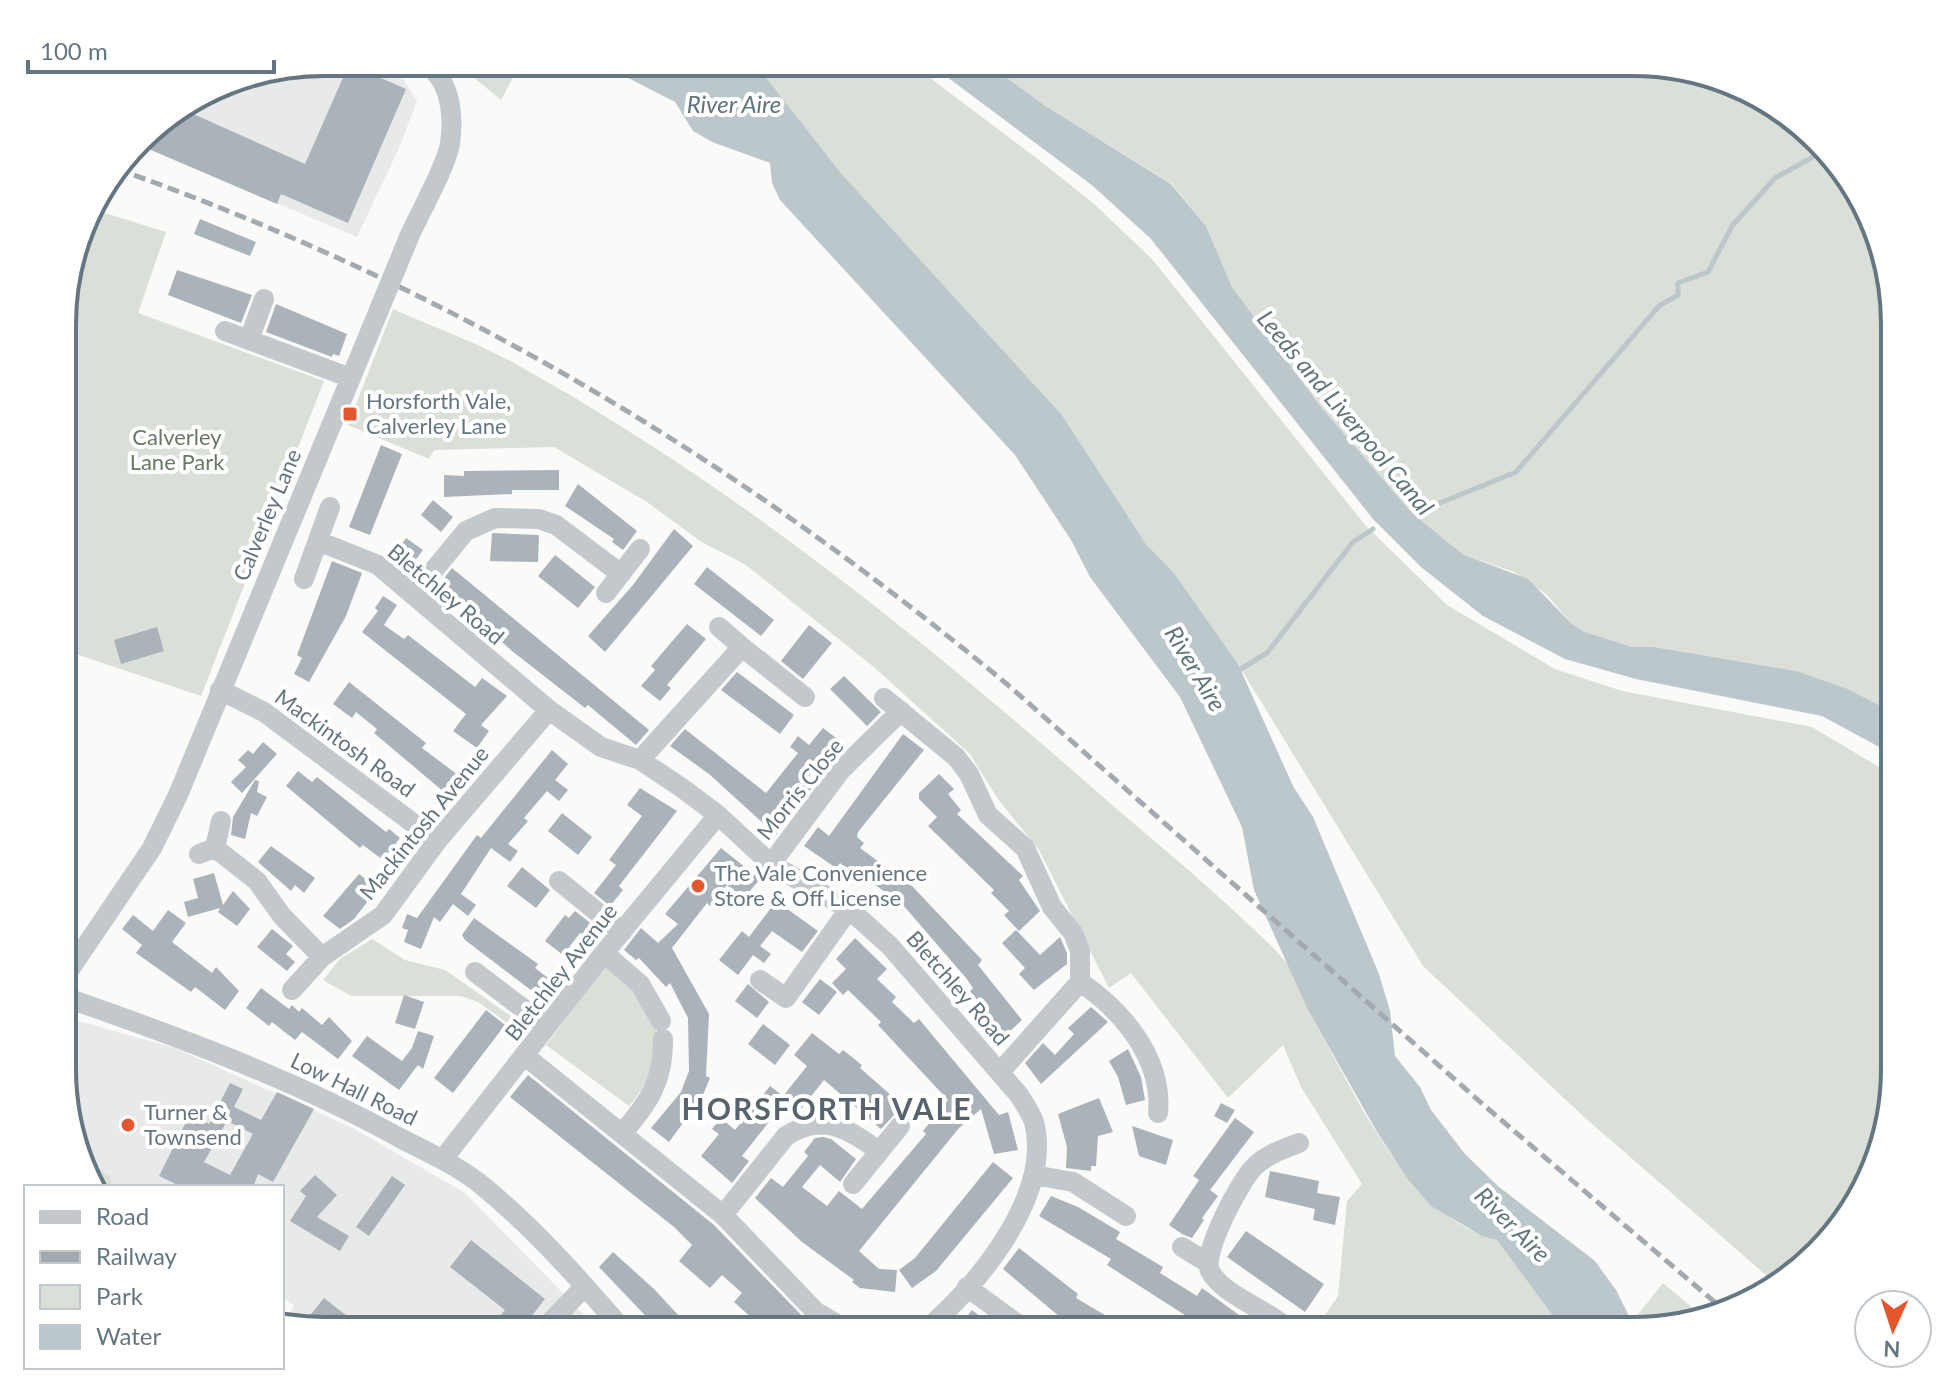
<svg xmlns="http://www.w3.org/2000/svg" width="1957" height="1393" viewBox="0 0 1957 1393" font-family="Lato,sans-serif">
<style>
.built{fill:#e8e9e9}
.green{fill:#dadfd7}
.water{fill:#bbc7cb}
.lines{fill:none;stroke-linecap:round;stroke-linejoin:round}
.stream{stroke:#bbc7cb;stroke-width:5}
.building{fill:#aab3b9;fill-rule:evenodd}
.minor{stroke:#c3c8cc;stroke-width:20}
.rail{stroke:#a2aab0;stroke-width:5;stroke-dasharray:12 6;stroke-linecap:butt}
.minor-bridge{stroke:#c3c8cc;stroke-width:20}
.poi-dot{fill:#e4572e;stroke:#fff;stroke-width:3}
.labels{text-anchor:middle;stroke-width:8;stroke-linejoin:round;paint-order:stroke}
.poi-label{font-size:22px;fill:#657683;stroke:#fff;text-anchor:start}
.park-label{font-size:22px;fill:#687a64;stroke:#fff}
.street-label{font-size:22px;fill:#657683;stroke:#fff}
.water-label{font-size:24px;font-style:italic;fill:#60757c;stroke:#fff}
.district-label{font-size:30px;font-weight:bold;letter-spacing:2px;fill:#57646e;stroke:#fff}
.rim{fill:none;stroke:#657683;stroke-width:4}
</style>
<rect width="100%" height="100%" fill="#fafaf8"/>
<path class="built" d="M324,62H355L404,80L417,101L399,148L357,237L137,144L152,127L239,76Z
M64,1017L175,1048L355,1129L465,1193L600,1331L308,1330L287,1326L294,1305L282,1297V1187H112L111,1177L82,1156L64,1103Z"/>
<path class="green" d="M455,62H521L501,100Z
M754,62H909L1039,160L1093,203L1152,259L1366,526L1447,605L1555,669L1622,691L1812,727L1894,776V1085L1881,1154L1841,1229L1775,1283L1583,1116L1423,966L1238,664L1174,573L1146,544L1062,415L840,172Z
M985,62L1649,63L1718,76L1793,116L1868,208L1894,308V713L1848,689L1797,671L1654,647H1632L1585,632L1573,625L1546,594L1514,572L1462,554L1447,545L1412,513L1321,407L1232,287L1206,226L1172,184L1044,105Z
M92,209L166,232L138,313L324,381L201,696L64,650V290Z
M393,309C435,328 481,344 521,367C726,481 911,629 1087,783C1140,830 1197,875 1248,924C1263,938 1282,955 1294,973C1302,984 1303,1001 1310,1014C1355,1091 1405,1216 1497,1240L1564,1331H1366L1350,1325L1314,1331L1338,1296L1347,1201L1362,1184L1301,1087L1283,1045L1228,1098L1131,973L1109,988L1039,850L998,799L970,754L875,668L746,565L700,541L647,502L554,447L434,450L429,459L348,425Z
M372,939L405,960L445,970L525,1026L521,1033L478,1002L461,996H351L323,980L340,959Z
M607,963C621,971 627,982 635,995C641,1003 648,1012 653,1021C666,1048 647,1086 629,1106L546,1045Z
M82,1156L111,1177L112,1187H93Z
M1663,1283L1701,1315L1636,1330L1632,1322Z"/>
<path class="water" d="M597,62H754L840,172L1062,415L1146,544L1174,573L1238,664L1293,786L1313,817L1379,974L1390,1011L1395,1056L1420,1087L1431,1110L1465,1154L1499,1187L1595,1261L1616,1290L1636,1330L1564,1331L1497,1240L1482,1236L1431,1206L1407,1178L1377,1132L1308,1010L1254,890L1242,827L1180,697L1090,577L1071,540L1015,455L780,200L772,183L770,163L712,142L693,131L675,102Z
M927,62H985L1044,105L1171,184L1206,226L1232,287L1321,407L1412,513L1462,554L1528,579L1573,625L1585,632L1632,647H1654L1797,671L1848,689L1894,713V755L1822,716L1636,679L1565,659L1483,616L1421,567L1373,519L1151,239L1093,186Z"/>
<g class="lines">
<path class="stream" d="M1417,502L1435,505L1516,472L1659,306L1678,295V283L1708,272L1732,226L1775,178L1822,152
M1236,672L1267,653L1353,542L1373,529"/>
</g>
<path class="building" d="M349,64L406,89L348,223L281,194L277,204L137,144L152,127L182,109L305,164Z
M200,219L256,242L250,256L194,234Z
M177,270L252,295L241,323L168,295Z
M276,304L347,334L339,356L333,354L332,357L266,332Z
M381,445L402,454L370,535L349,527Z
M559,470V490H512V494L444,497V475L464,476V471Z
M578,484L637,531L623,550L612,542L614,539L565,506Z
M433,500L453,517L441,532L421,515Z
M674,529L693,546L605,652L588,636L633,585Z
M492,533L539,535L538,562L490,561Z
M406,538L423,550L408,570L392,558Z
M555,555L595,587L578,608L538,576Z
M332,561L362,573L346,616L309,682L294,674L302,658L297,655Z
M707,567L774,620L761,636L694,584Z
M452,568L649,730L636,745L588,705L585,708L512,651L501,641L503,639L438,586Z
M383,596L397,605L384,625L404,639L408,635L475,687L482,678L507,696L481,725L489,731L477,748L453,731L466,714L362,632L378,611L375,608Z
M687,624L706,639L667,685L671,688L660,701L641,686L655,670L651,666Z
M809,625L832,643L803,679L781,661Z
M157,627L164,651L121,664L114,640Z
M737,672L794,715L780,734L721,690Z
M844,676L881,712L867,726L830,689Z
M349,682L426,743L422,748L458,775L444,792L374,733L377,729L356,712L352,718L333,704Z
M823,728L840,741L807,778L815,784L806,795L799,789L781,810L790,817L776,835L709,774L670,746L685,729L766,793L798,753L790,747L798,736L809,745Z
M903,734L924,750L858,832L857,837L864,843L860,848L913,887L982,960L978,965L1022,1020L1005,1036L970,991L973,988L966,978L903,905L867,879L865,882L840,863L836,868L804,846L818,827L829,836Z
M263,742L277,754L242,793L231,782L246,767L238,760L248,750L253,754Z
M552,750L568,764L555,780L568,790L559,801L547,791L524,818L528,821L508,844L518,851L510,862L491,848L461,894L476,905L468,916L453,904L440,922L434,917L421,949L404,942L408,930L402,928L407,914L417,918L477,835L481,838Z
M298,771L312,782L317,777L386,832L389,829L400,838L383,860L363,845L360,848L286,786Z
M939,774L954,789L948,794L961,810L957,814L1023,876L1019,880L1040,911L1019,931L1004,915L1009,911L991,893L994,890L928,826L937,817L919,799V793Z
M255,780L259,781L257,792L267,797L257,816L251,813L245,839L231,835L233,817Z
M640,788L677,811L619,886L623,890L610,906L594,893L616,865L609,860L642,816L627,805Z
M562,813L592,837L578,855L548,831Z
M271,846L315,878L304,893L295,885L291,891L258,862Z
M721,848L760,879L744,898L727,885L710,906L707,903L672,948L709,1014L706,1076L710,1078L702,1097L669,1142L651,1128L681,1092L689,1071L688,1018L670,983L666,987L639,958L636,960L624,950L641,928L658,943L678,924L665,914Z
M522,867L550,890L536,908L507,886Z
M214,873L223,905L233,891L250,909L237,926L218,912L220,908L188,917L184,902L198,898L193,879Z
M359,874L378,888L354,919L340,929L323,916Z
M776,901L818,931L802,952L772,931L760,946L771,954L764,963L753,955L738,975L719,960L742,931L749,937Z
M168,910L186,923L172,942L212,973L216,967L239,991L225,1010L195,987L191,992L136,953L142,945L122,929L133,915L153,931Z
M575,911L594,926L585,937L580,933L563,955L545,941L565,915L569,918Z
M474,918L538,964L535,968L556,984L544,1000L465,940L462,935Z
M272,929L293,946L286,954L295,962L287,971L257,947Z
M1016,930L1040,955L1060,937L1067,953V964L1034,990L1019,974L1025,968L1002,943Z
M855,938L887,969L877,979L896,997L892,1002L914,1023L919,1019L999,1115L1008,1112L1018,1150L994,1154L981,1109L959,1128L859,1251L879,1269L897,1270L895,1292L860,1288L852,1282L854,1280L802,1242L755,1198L771,1178L783,1187L808,1156L804,1152L815,1138L823,1137L831,1139L856,1159L840,1182L820,1165L802,1187L827,1206L839,1191L862,1209L926,1134L923,1131L948,1100L878,1025L881,1022L848,990L843,995L832,983L846,969L836,959Z
M820,979L837,992L819,1015L802,1002Z
M748,984L769,1002L757,1018L735,1001Z
M261,988L289,1009L292,1005L299,1012L302,1008L322,1025L329,1017L352,1041L338,1059L302,1032L295,1040L272,1022L269,1026L246,1008Z
M404,995L424,1002L415,1029L395,1023Z
M1091,1007L1108,1022L1041,1084L1025,1063L1043,1043L1055,1055L1074,1034L1068,1028Z
M486,1010L505,1025L453,1093L434,1078Z
M763,1024L790,1045L775,1065L748,1044Z
M418,1031L434,1036L423,1069L418,1065L399,1090L352,1056L367,1036L402,1061L412,1048Z
M812,1033L839,1054L843,1050L862,1065L860,1068L908,1110L904,1114H895L881,1129L824,1080L801,1109L784,1095L807,1066L794,1055Z
M1128,1049L1141,1077L1145,1100L1126,1105L1118,1077L1109,1061Z
M528,1075L714,1225L807,1321L799,1331L765,1330L734,1302L742,1293L722,1275L710,1288L679,1261L692,1245L674,1227L510,1097Z
M230,1083L243,1089L234,1107L261,1120L277,1092L314,1109L273,1182L258,1174L253,1187H182L159,1176L190,1114L209,1124ZM227,1121L253,1134L230,1175L204,1162Z
M770,1086L787,1099L742,1156L749,1161L732,1183L701,1156L719,1134L712,1129L721,1118L735,1130Z
M1099,1098L1113,1132L1098,1136L1096,1166H1091V1171L1066,1168L1067,1147L1058,1114Z
M1221,1103L1235,1110L1227,1123L1214,1116Z
M1235,1118L1254,1132L1210,1190L1218,1196L1202,1218L1204,1220L1192,1238L1182,1234L1169,1225L1199,1180L1193,1176Z
M1132,1126L1173,1140L1166,1165L1139,1156Z
M993,1162L1013,1178L936,1271L912,1288L899,1270L915,1258Z
M1270,1171L1319,1181L1317,1193L1340,1197L1335,1225L1313,1220L1315,1209L1265,1197Z
M315,1175L337,1195L317,1217L349,1236L340,1251L290,1221L306,1196L300,1191Z
M392,1176L405,1185L369,1236L356,1227Z
M1051,1196L1078,1207L1120,1232L1116,1239L1163,1267L1160,1273L1197,1296L1202,1288L1261,1331H1210L1152,1294L1107,1265L1111,1259L1039,1216Z
M1246,1231L1324,1284L1305,1312L1227,1257Z
M471,1240L545,1299L520,1331L500,1316L505,1310L450,1267Z
M1019,1248L1078,1294L1076,1298L1132,1331H1086L1060,1317L1003,1269Z
M613,1252L654,1289L693,1331H660L599,1267Z
M324,1298L365,1330L299,1329Z
M972,1310L998,1331H956Z"/>
<g class="lines">
<path class="minor" d="M409,237C419,214 446,167 450,144C454,116 451,74 420,62
M225,331L351,378
M249,340L264,299
M318,541L378,565L549,710L601,747L640,760L682,788L718,815L771,864L849,909L890,946L1019,1095C1024,1103 1031,1113 1034,1122C1053,1195 977,1287 924,1331
M304,579L330,507
M606,593L640,549
M414,594L466,531L495,518L539,519L556,525L621,574
M742,647L805,697
M220,690L264,712L437,841
M884,698L956,757L969,774L988,815L1025,848L1052,907L1073,933L1080,951V982L1000,1072
M640,760L742,647L719,627
M215,848L221,821
M199,854L215,848L257,881L282,916L322,957
M771,864L841,770L901,711
M559,881L622,932
M604,953L640,984L661,1021
M475,972L546,1026
M64,978L152,848L178,795L379,310
M760,980L786,998L849,909
M1080,982C1123,1011 1163,1059 1158,1113
M292,990L322,957L383,915L437,841L549,710
M64,997C179,1037 293,1079 400,1138C429,1153 459,1166 484,1187C535,1229 581,1281 624,1331
M525,1056L723,1215L816,1312L849,1331
M623,1132C649,1103 664,1079 663,1039
M443,1159L604,953L718,815
M1034,1175L1073,1182L1126,1216
M853,1184L900,1126
M723,1215L786,1136C823,1112 848,1129 879,1151
M1182,1247L1208,1263
M967,1287L1027,1331
M542,1331L585,1286
M1290,1331C1270,1310 1223,1296 1210,1271C1201,1254 1241,1179 1255,1166C1268,1154 1283,1149 1299,1143"/>
<path class="rail" d="M117,169C453,288 734,458 1008,685L1486,1107L1724,1310"/>
<path class="minor-bridge" d="M379,310L409,237"/>
</g>
<g class="poi-dot">
<rect x="342" y="406" width="16" height="16" rx="4"/>
<circle cx="698" cy="886" r="8"/>
<circle cx="128" cy="1125" r="8"/>
</g>
<g class="labels">
<g class="poi-label">
<text x="366" y="409">Horsforth Vale,<tspan x="366" dy="25">Calverley Lane</tspan></text>
<text x="714" y="881">The Vale Convenience<tspan x="714" dy="25">Store &amp; Off License</tspan></text>
<text x="144" y="1120">Turner &amp;<tspan x="144" dy="25">Townsend</tspan></text>
</g>
<g class="park-label">
<text x="177" y="445">Calverley<tspan x="177" dy="25">Lane Park</tspan></text>
</g>
<g class="street-label">
<text transform="translate(267 515) rotate(-67)" y="8">Calverley Lane</text>
<text transform="translate(446 594) rotate(40)" y="8">Bletchley Road</text>
<text transform="translate(345 743) rotate(36)" y="8">Mackintosh Road</text>
<text transform="translate(800 789) rotate(-51)" y="8">Morris Close</text>
<text transform="translate(424 823) rotate(-51)" y="8">Mackintosh Avenue</text>
<text transform="translate(561 972) rotate(-52)" y="8">Bletchley Avenue</text>
<text transform="translate(958 988) rotate(49)" y="8">Bletchley Road</text>
<text transform="translate(354 1089) rotate(26)" y="8">Low Hall Road</text>
</g>
<g class="water-label">
<text x="734" y="113">River Aire</text>
<text transform="translate(1345 413) rotate(50)" y="8">Leeds and Liverpool Canal</text>
<text transform="translate(1195 669) rotate(59)" y="8">River Aire</text>
<text transform="translate(1512 1225) rotate(45)" y="8">River Aire</text>
</g>
<g class="district-label">
<text x="827" y="1120">HORSFORTH VALE</text>
</g>
</g>
<path d="M0 0H1957V1393H0ZM324 76H1633A248 248 0 0 1 1881 324V1069A248 248 0 0 1 1633 1317H324A248 248 0 0 1 76 1069V324A248 248 0 0 1 324 76Z" fill="#fff" fill-rule="evenodd"/>
<path class="rim" d="M324 76H1633A248 248 0 0 1 1881 324V1069A248 248 0 0 1 1633 1317H324A248 248 0 0 1 76 1069V324A248 248 0 0 1 324 76Z"/>
<rect x="24" y="1185" width="260" height="184" fill="#ffffff" stroke="#c1c8cd" stroke-width="2"/>
<rect x="40" y="1211" width="40" height="12" fill="#c3c8cc" stroke="#c1c8cd" stroke-width="2"/>
<text x="96" y="1225" font-size="24" fill="#657683">Road</text>
<rect x="40" y="1251" width="40" height="12" fill="#a2aab0" stroke="#c1c8cd" stroke-width="2"/>
<text x="96" y="1265" font-size="24" fill="#657683">Railway</text>
<rect x="40" y="1285" width="40" height="24" fill="#dadfd7" stroke="#c1c8cd" stroke-width="2"/>
<text x="96" y="1305" font-size="24" fill="#657683">Park</text>
<rect x="40" y="1325" width="40" height="24" fill="#bbc7cb" stroke="#c1c8cd" stroke-width="2"/>
<text x="96" y="1345" font-size="24" fill="#657683">Water</text>
<g transform="translate(1893 1329) rotate(183)"><circle r="38" fill="#ffffff" stroke="#c1c8cd" stroke-width="2"/>
<path d="M0-6L14 30L0 20L-14 30Z" fill="#e4572e"/>
<text y="-12" font-size="22" font-weight="bold" text-anchor="middle" fill="#657683">N</text>
</g>
<path d="M28 60v12h246v-12" fill="none" stroke="#657683" stroke-width="4"/>
<text x="40" y="60" font-size="24" fill="#657683" stroke="#ffffff" stroke-width="6" paint-order="stroke">100 m</text>
</svg>
